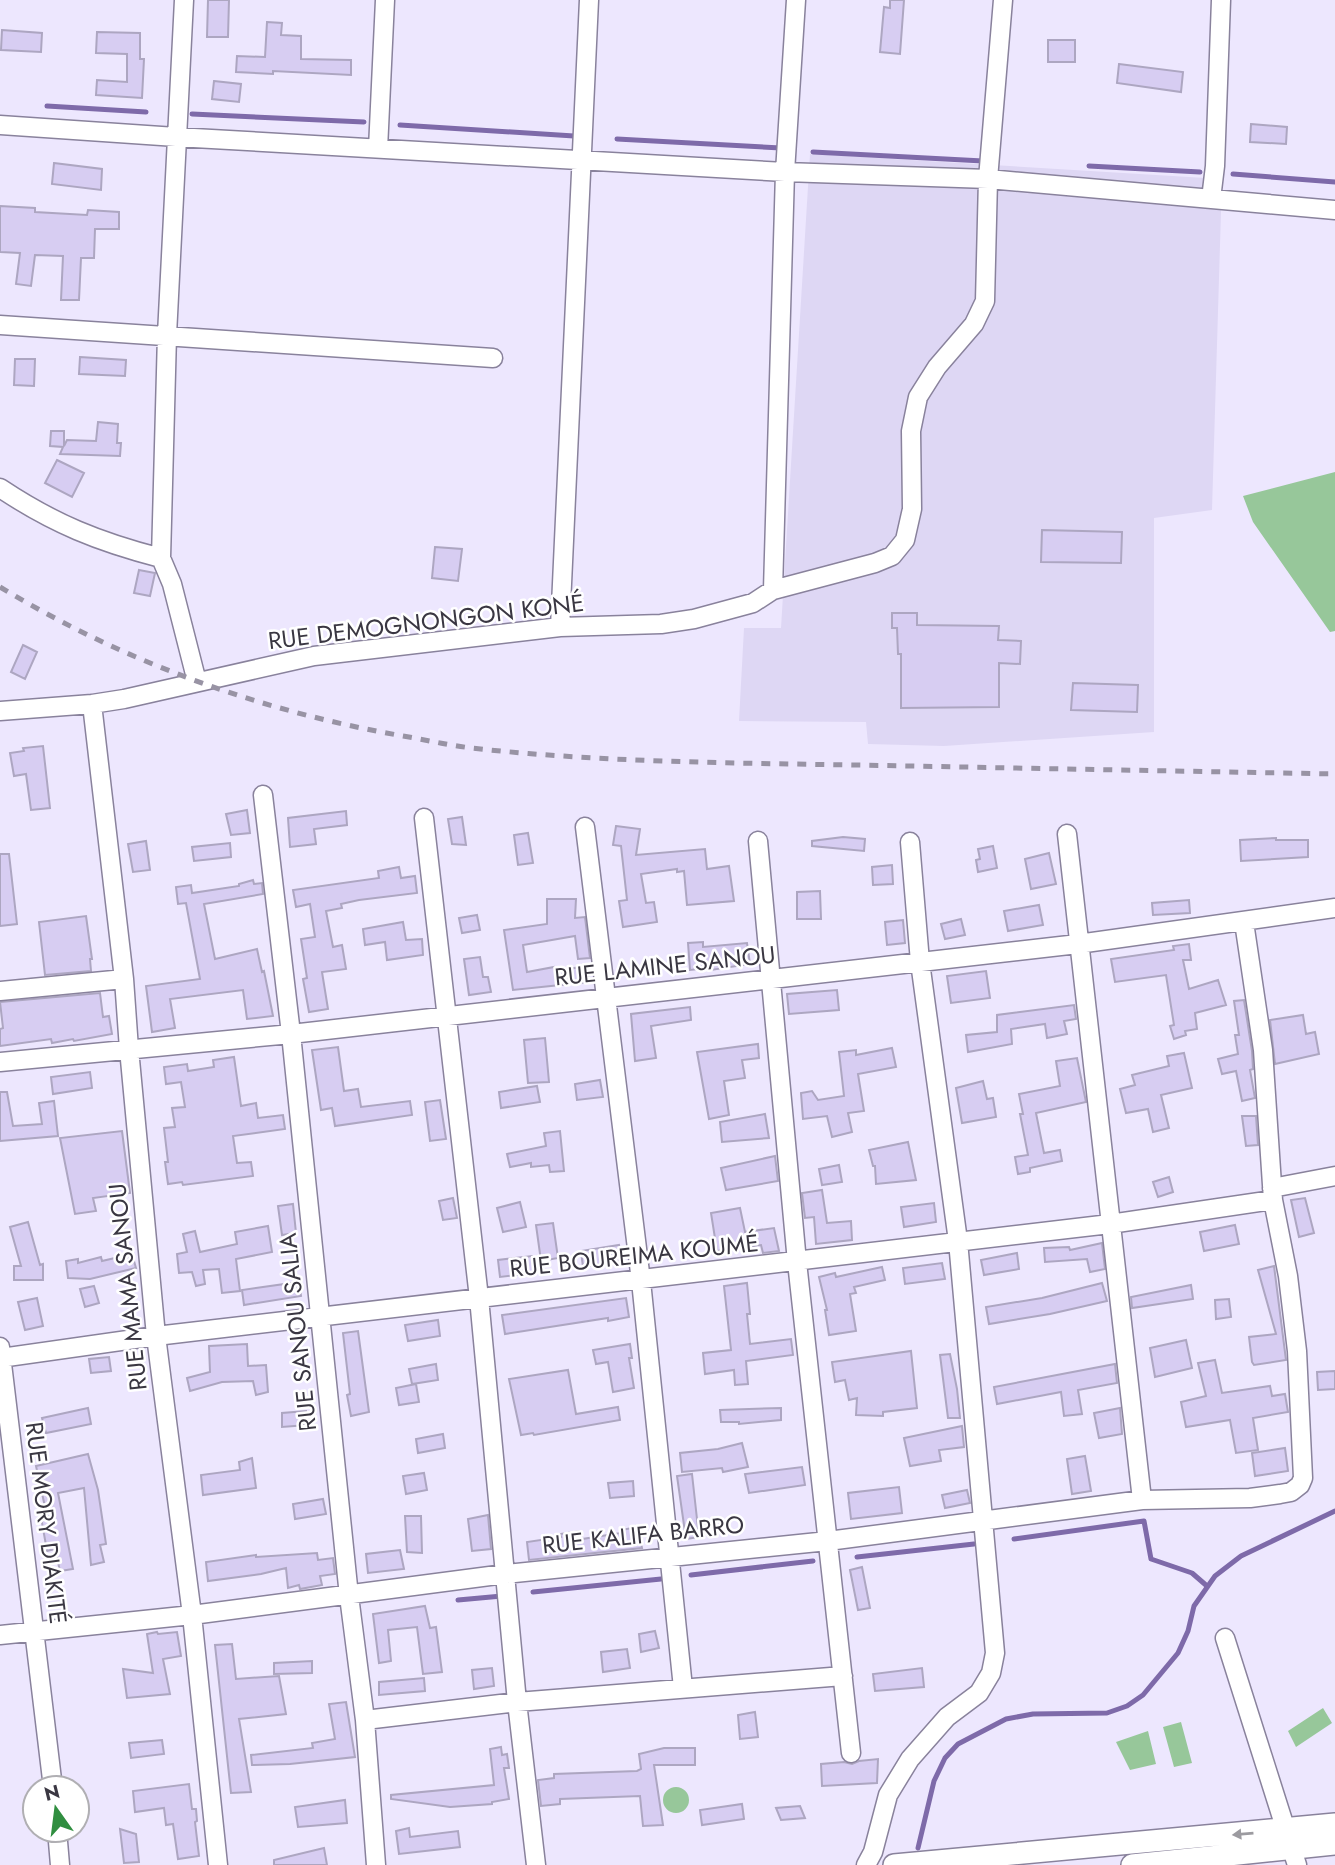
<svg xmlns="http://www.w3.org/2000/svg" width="1335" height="1865" viewBox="0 0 1335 1865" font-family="Jost,sans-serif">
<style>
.built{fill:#ded7f4}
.green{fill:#97c79a}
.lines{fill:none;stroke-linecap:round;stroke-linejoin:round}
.stream{stroke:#7e6aa9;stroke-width:5}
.building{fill:#d7cdf2;stroke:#ada6c1;stroke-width:2}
.minor-casing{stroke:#89829c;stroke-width:21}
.major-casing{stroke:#89829c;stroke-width:24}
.minor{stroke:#fff;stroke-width:18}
.major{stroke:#fff;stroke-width:21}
.rail{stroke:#9893a4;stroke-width:5;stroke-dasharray:9 9;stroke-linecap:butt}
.oneway{fill:#9c9ba0}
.labels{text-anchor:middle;stroke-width:5;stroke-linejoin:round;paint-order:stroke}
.street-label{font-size:24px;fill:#3a3742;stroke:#fff}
</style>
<rect width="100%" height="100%" fill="#ede7fe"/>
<path class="built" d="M810,154L1222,179L1212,510L1154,518V732L944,746L868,744L866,722L739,721L744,628H781Z"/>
<path class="green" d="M1335,472V631L1330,632L1253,522L1243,496Z
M1323,1708L1332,1723L1296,1747L1288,1731Z
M1181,1722L1192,1763L1174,1767L1163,1727Z
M1148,1731L1156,1764L1130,1770L1116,1742Z
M663 1800a13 13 0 1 1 26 0a13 13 0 1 1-26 0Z"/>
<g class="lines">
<path class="stream" d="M47,106L146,112
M192,114L364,122
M400,125L574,136
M617,139L781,148
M813,152L983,161
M1089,166L1200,172
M1233,174L1335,182
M1014,1539L1144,1521L1151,1559L1192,1573L1207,1586
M857,1557L974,1544
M691,1575L813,1561
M533,1592L661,1579
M458,1600L502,1596
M918,1848L934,1781L945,1758L958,1744L1006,1719L1033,1714L1107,1713L1127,1706L1143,1695L1178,1653L1188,1631L1194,1606L1215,1576L1241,1556L1335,1511"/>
</g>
<path class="building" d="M208,0H229L228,37H207Z
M890,0H904L900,54L880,52L884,7L890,8Z
M267,22L282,23L281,35L301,36V59L351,60V75L273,71V74L236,72L237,56L265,57Z
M2,30L42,33L41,52L1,50Z
M97,32L140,33V59H144L142,98L96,95L97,80L127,82V54L96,53Z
M1048,40H1075V62H1048Z
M1119,64L1183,72L1181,92L1117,83Z
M214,81L241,84L239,102L212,99Z
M1251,124L1287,127L1286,144L1250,142Z
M54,163L102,169L101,190L52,184Z
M0,206L35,208V212L87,215L88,210L119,212V229H95L94,258H81L79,300H61L63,256L35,255L31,286L16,284L20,253L0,252Z
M80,357L126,360L125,376L79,374Z
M15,359H35L34,386L14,385Z
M98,422L118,424L117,443H121L120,456L60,454L63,447L50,446L51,431H64V446L67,440L96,441Z
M57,460L84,473L72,497L45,483Z
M1042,530L1122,532L1121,563L1041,562Z
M435,547L462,549L458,581L432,578Z
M139,570L155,573L150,596L134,593Z
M892,613H917V625L999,626L998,640L1021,641L1020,664L999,663V707L901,708V654H898L897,628H892Z
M23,645L37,652L25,679L11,672Z
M1073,683L1138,685L1137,712L1071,710Z
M43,746L50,808L31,810L26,774L14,776L10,753L24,751L23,748Z
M247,810L250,833L231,835L226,814Z
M346,811L347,825L314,829L316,844L290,847L288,818Z
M462,817L466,845L452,844L448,819Z
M616,826L640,829L636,855L705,849L707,869L729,866L734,901L687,905L684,871L677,872V869L641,874L646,903L654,902L657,922L623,927L619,901L627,900L621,846L613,845Z
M528,833L533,863L518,865L514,835Z
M843,837L865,839L864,851L812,846V841Z
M1276,838V840H1308V857L1241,861L1240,840Z
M146,841L150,870L133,872L128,844Z
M230,843L231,857L194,861L192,847Z
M993,846L997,868L978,872L976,860L980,859L978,849Z
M1049,853L1056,884L1031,889L1025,859Z
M0,854H9L17,924L0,926Z
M892,865L893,884L873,885L872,867Z
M399,867L401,878L415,876L417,893L359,900L341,904L342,908L326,911L333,947L342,945L346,969L322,972L328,1009L309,1012L303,979L307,978L301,939L315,937L310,904L296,907L293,890L379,878L378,871Z
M253,880L254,884L262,883L263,894L204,904L215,959L257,949L262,972L264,971L273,1016L247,1019L243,990L170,999L175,1028L152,1032L146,986L200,979L186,903L178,904L176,887L191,885L192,893L239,886V884Z
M820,891L821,919H797V892Z
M547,899H576L575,918L585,917L590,958L578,959L575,936L523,945L527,972L554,967L555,971L587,966L589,982L513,990L504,930L547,924Z
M1189,900L1190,913L1153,915L1152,903Z
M1039,905L1043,925L1008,931L1004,911Z
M477,915L480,930L462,933L459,918Z
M86,916L92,959H90L91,971L45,975L39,922Z
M961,919L965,935L945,939L941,924Z
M903,920L905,943L887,945L885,922Z
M403,922L406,940L422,939L423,955L387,960L385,942L365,945L363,929Z
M703,942V947L747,943L750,964L711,970L710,968L690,970L688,943Z
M1189,944L1191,960H1183L1189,989L1218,980L1226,1005L1195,1013L1197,1029L1185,1031L1186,1035L1174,1039L1170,1026L1174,1025L1166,975L1115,982L1111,959L1174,950L1173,946Z
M480,957L483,977H488L491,992L469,995L464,959Z
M986,971L990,998L951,1003L947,976Z
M837,990L839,1010L789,1014L787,994Z
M100,993L103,1017L109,1016L112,1034L74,1041L73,1039L52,1043L51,1039L0,1046V1029L3,1028L0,1002Z
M1244,1000L1252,1051L1253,1069L1250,1070L1255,1098L1242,1101L1236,1071L1222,1074L1218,1059L1238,1054L1235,1035H1239L1234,1001Z
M1074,1005L1076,1019L1064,1021L1067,1034L1047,1038L1045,1024L1011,1029L1012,1044L968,1052L966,1035L997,1032V1015Z
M690,1007L691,1020L651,1026L656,1058L635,1061L631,1014Z
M1303,1015L1306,1034L1315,1032L1319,1054L1275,1064L1270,1020Z
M545,1038L549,1082L528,1083L524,1040Z
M758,1044L759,1058L742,1060L745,1078L724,1081L729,1115L709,1119L697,1052Z
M338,1047L344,1091L358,1089L361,1107L410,1101L412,1115L335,1126L332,1108L321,1110L312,1050Z
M892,1048L896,1067L858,1074L864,1111L848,1113L852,1132L832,1137L827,1116L803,1119L801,1093L812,1091L818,1100L844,1096L839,1052L856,1050V1055Z
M1184,1053L1192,1088L1161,1095L1169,1128L1153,1132L1148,1109L1126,1113L1120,1089L1135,1085L1132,1075L1169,1066L1167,1056Z
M234,1057L241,1106L256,1103L258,1118L283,1115L285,1129L233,1136L237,1163L251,1162L253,1176L183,1185L182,1182L168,1184L165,1162H168L164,1128L175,1127L172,1108L185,1107L181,1082L166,1084L164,1067L187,1064L188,1071L214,1067L213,1060Z
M1077,1058L1086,1102L1036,1113L1044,1153L1060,1150L1062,1161L1030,1168V1172L1018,1174L1015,1157L1028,1155L1020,1114H1023L1019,1094L1060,1086L1056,1061Z
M90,1072L92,1088L53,1094L51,1077Z
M600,1080L603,1097L577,1100L575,1084Z
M983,1081L987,1099L993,1098L996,1117L962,1123L956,1088Z
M537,1086L540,1102L501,1108L499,1092Z
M0,1092H7L13,1126L42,1124L39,1103L54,1101L58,1136L0,1141Z
M440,1100L446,1139L430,1141L425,1102Z
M765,1114L769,1138L722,1142L720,1122Z
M1242,1116H1256L1258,1145L1246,1146Z
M122,1131L130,1193L93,1198L96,1211L75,1214L60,1138Z
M560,1131L564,1171L550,1172L549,1165L531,1167V1163L510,1167L507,1154L546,1146L544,1133Z
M908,1142L916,1180L876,1184L875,1166H873L869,1150Z
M775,1156L778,1181L726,1190L721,1168Z
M839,1165L842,1182L822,1185L819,1169Z
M1169,1177L1173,1192L1158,1197L1153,1182Z
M822,1190L827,1223L851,1221L852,1240L816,1244L814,1217L805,1218L802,1193Z
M453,1198L457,1218L443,1220L439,1201Z
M1305,1198L1314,1233L1299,1237L1291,1200Z
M520,1202L526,1227L503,1232L497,1208Z
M934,1203L936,1222L904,1227L901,1207Z
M293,1204L296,1233L282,1235L278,1206Z
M740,1208L745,1232L774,1228L779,1251L763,1253L761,1245L717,1251L711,1213Z
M28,1222L40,1265L43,1264V1280H14V1266H21L10,1227Z
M553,1223L558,1258L541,1261L536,1225Z
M1235,1225L1239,1244L1204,1251L1200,1232Z
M268,1226L272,1252L236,1259L240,1291L222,1293L219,1269L203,1270L205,1284L196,1286L192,1272L179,1273L177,1254L187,1252L183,1234L195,1231L200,1252L237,1244L235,1232Z
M1102,1243L1105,1269L1090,1272L1087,1259L1045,1262L1044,1248L1069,1247L1070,1250Z
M619,1245L621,1261L583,1267L581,1251Z
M1017,1253L1019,1269L984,1275L981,1260Z
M132,1254L136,1268L90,1279L68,1278L66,1261L78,1259V1263L101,1257L102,1261Z
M532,1256L534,1273L500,1277L498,1260Z
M942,1263L945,1279L905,1284L903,1268Z
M1274,1266L1286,1360L1254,1365L1252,1362L1249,1337L1276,1334L1258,1270Z
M882,1267L885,1280L854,1287L856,1293L850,1294L856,1331L829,1335L825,1310H827L819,1277L835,1273L836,1277Z
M299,1282L301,1296L244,1305L242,1290Z
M747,1283L750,1314H747L750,1344L791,1339L793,1355L746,1361L748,1384L735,1385L734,1370L705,1374L703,1353L731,1350L724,1286Z
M1102,1283L1107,1301L1050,1314L989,1324L986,1307L1042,1298Z
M1191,1285L1193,1299L1132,1308L1131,1297Z
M94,1286L99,1303L85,1307L80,1289Z
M37,1298L43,1326L25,1330L18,1302Z
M626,1298L629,1317L608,1321V1318L505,1334L502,1315Z
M1229,1299L1231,1317L1216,1319L1215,1300Z
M438,1320L440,1336L408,1341L405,1325Z
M358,1331L369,1412L351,1416L347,1395L350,1394L343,1333Z
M1186,1340L1192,1368L1155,1377L1150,1348Z
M247,1344L248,1366L266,1365L268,1392L256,1395L253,1381L222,1382L190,1391L187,1378L210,1372L209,1346Z
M630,1344L632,1358H629L634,1388L613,1392L608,1362L596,1364L593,1350Z
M911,1351L917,1408L883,1412V1416L856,1415L857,1398L849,1400L845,1380L835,1382L832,1362Z
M950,1354L957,1389L960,1418H948L940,1355Z
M109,1357L111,1371L91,1373L89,1359Z
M1215,1360L1222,1393L1270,1386L1272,1396L1285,1394L1288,1412L1253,1418L1258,1450L1236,1453L1230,1420L1186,1427L1181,1402L1206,1396L1198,1363Z
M436,1364L438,1380L412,1384L409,1369Z
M1115,1364L1117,1383L1078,1390L1082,1414L1064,1416L1061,1392L997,1404L994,1387Z
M568,1370L576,1414L618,1407L620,1420L534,1435L533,1433L521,1435L509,1379Z
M1335,1371V1389L1318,1390L1317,1372Z
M416,1384L419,1402L399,1405L396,1388Z
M88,1408L91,1424L46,1433L42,1418Z
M781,1408V1420L739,1424V1422H721L720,1410Z
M1120,1408L1122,1434L1099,1438L1094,1413Z
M306,1411L307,1425L282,1427V1413Z
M962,1426L964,1447L939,1450L941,1461L910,1466L904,1438Z
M443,1434L445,1448L418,1453L416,1439Z
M742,1443L748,1467L723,1472L722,1468L682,1472L680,1453L718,1449Z
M1285,1448L1288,1471L1255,1476L1252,1453Z
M88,1454L98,1490L106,1544L100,1545L104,1562L91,1565L84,1488L58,1493L73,1569L60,1571L55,1549L47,1551L41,1517L47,1516L36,1466Z
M1085,1456L1091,1491L1072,1494L1067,1459Z
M252,1458L256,1488L203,1495L201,1475L240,1470L239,1462Z
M802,1467L805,1485L749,1493L745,1474Z
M424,1473L427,1490L406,1494L403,1476Z
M692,1474L699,1537L686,1539L677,1476Z
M633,1481L634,1496L610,1498L608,1483Z
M899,1487L902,1513L851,1519L848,1493Z
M967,1490L970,1503L945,1508L942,1495Z
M323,1499L326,1514L295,1519L293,1504Z
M488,1515L491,1549L472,1551L468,1519Z
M405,1516H421L422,1553L407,1552Z
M638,1527L642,1548L529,1560L527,1542L561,1537L560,1534L580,1531L582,1539L621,1533V1530Z
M400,1550L404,1569L368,1573L366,1554Z
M317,1553L318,1560L333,1558L335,1574L320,1576L322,1585L300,1589L299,1585L288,1588L286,1568L261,1574L208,1581L206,1562L256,1555V1557Z
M862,1567L870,1608L858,1610L850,1570Z
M425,1606L430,1628L436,1627L442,1672L423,1674L417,1627L388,1630L391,1661L379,1663L373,1614Z
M655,1631L659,1648L641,1652L639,1634Z
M157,1632L158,1634L177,1632L181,1656L163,1659L170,1694L127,1698L123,1669L153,1673L147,1634Z
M232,1644L236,1679L279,1676L286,1714L239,1719L251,1792L231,1793L215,1645Z
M627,1649L630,1668L603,1672L601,1652Z
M312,1661V1673L274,1674V1663Z
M492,1668L494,1686L474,1689L472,1670Z
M922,1668L924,1687L875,1691L873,1674Z
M424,1678L425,1691L379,1695V1682Z
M346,1702L355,1757L290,1764L252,1765L251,1755L313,1748L312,1743L335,1739L329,1704Z
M755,1712L758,1737L740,1739L738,1715Z
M162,1740L164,1754L131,1758L129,1743Z
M501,1747L502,1755L507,1754L509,1768H504L509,1799L492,1802V1804L450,1807L391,1799V1795L494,1785L490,1749Z
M664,1748H695V1765H654L663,1825L643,1826L640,1796L560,1799V1804L541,1806L538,1780L554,1778V1774L637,1771L641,1769L639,1754Z
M878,1759L877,1783L822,1786L821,1764L844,1762L852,1764L859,1761Z
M189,1784L192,1809H196L197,1821L195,1822L199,1856L178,1859L173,1824L166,1825L164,1808L135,1812L133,1791Z
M345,1800L347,1823L298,1827L295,1807Z
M742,1804L744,1819L702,1825L700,1810Z
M800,1806L805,1818L781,1820L776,1808Z
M409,1828L410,1837L458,1831L460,1847L399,1854L396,1831Z
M120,1829L136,1834L139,1862L124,1863Z
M324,1848L327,1865H274V1860Z"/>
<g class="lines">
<g class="minor-casing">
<path id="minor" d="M184,0L167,335L161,558L172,584L197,682
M0,125L176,137L785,172L988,179L1335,210
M378,149L385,0
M1211,199L1215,166L1221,0
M0,325L493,358
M0,488C54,524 99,542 161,558
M773,590L785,172L796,0
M560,627L589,0
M92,704L124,979L129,1049L156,1336L192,1615L218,1865
M0,711L92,704L124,699L314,656L560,627L661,624L694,619L753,603L773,590L875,563L892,556L905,540L912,509L911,431L918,397L937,367L974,324L985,301L988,179L1003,0
M263,795L291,1034L349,1596L365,1720L376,1865
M424,818L479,1298L517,1702L536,1865
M585,827L641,1281L683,1688
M1067,834L1142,1500
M758,841L797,1262L851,1753
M0,991L124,979
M0,1062L291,1034L1078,944L1335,908
M1272,1188L1335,1176
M0,1347L53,1788
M0,1358L156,1336L1110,1224L1273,1200
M0,1635L192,1615L505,1574L828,1541L1142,1500L1250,1498L1280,1494L1291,1492L1300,1485L1303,1478L1297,1351L1288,1276L1273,1200L1263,1050L1244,922
M1225,1638L1297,1865
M365,1720L517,1702L843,1676
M57,1830L60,1865
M866,1865L873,1852L888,1795L910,1759L947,1717L979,1693L991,1673L995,1653L958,1241L920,962L910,842"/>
</g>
<g class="major-casing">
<path id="major" d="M894,1865L1335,1824
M1132,1865L1335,1844"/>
</g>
<use href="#minor" class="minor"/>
<use href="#major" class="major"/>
<path class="rail" d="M0,587C124,662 260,711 403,736C426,740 448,745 471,748C598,762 726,763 855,765C1015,768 1175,771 1335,774"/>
</g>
<defs><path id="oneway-solid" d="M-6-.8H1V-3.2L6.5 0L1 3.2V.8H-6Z" transform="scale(1.75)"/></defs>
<use class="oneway" href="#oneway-solid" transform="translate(1243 1834) rotate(175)"/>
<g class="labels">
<g class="street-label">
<text transform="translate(426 622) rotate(-7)" y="8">RUE DEMOGNONGON KONÉ</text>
<text transform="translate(665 966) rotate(-6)" y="8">RUE LAMINE SANOU</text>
<text transform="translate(634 1256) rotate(-6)" y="8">RUE BOUREIMA KOUMÉ</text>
<text transform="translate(128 1287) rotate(-96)" y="8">RUE MAMA SANOU</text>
<text transform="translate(298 1332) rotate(-96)" y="8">RUE SANOU SALIA</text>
<text transform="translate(46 1523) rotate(83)" y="8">RUE MORY DIAKITÉ</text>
<text transform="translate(643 1535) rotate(-6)" y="8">RUE KALIFA BARRO</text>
</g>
</g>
<g transform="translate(56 1809) rotate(346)"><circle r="33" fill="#ffffff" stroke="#b0afb3" stroke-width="2"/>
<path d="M0-5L12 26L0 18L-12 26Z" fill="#308e40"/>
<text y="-10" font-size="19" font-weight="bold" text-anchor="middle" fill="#3a3742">N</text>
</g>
</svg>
